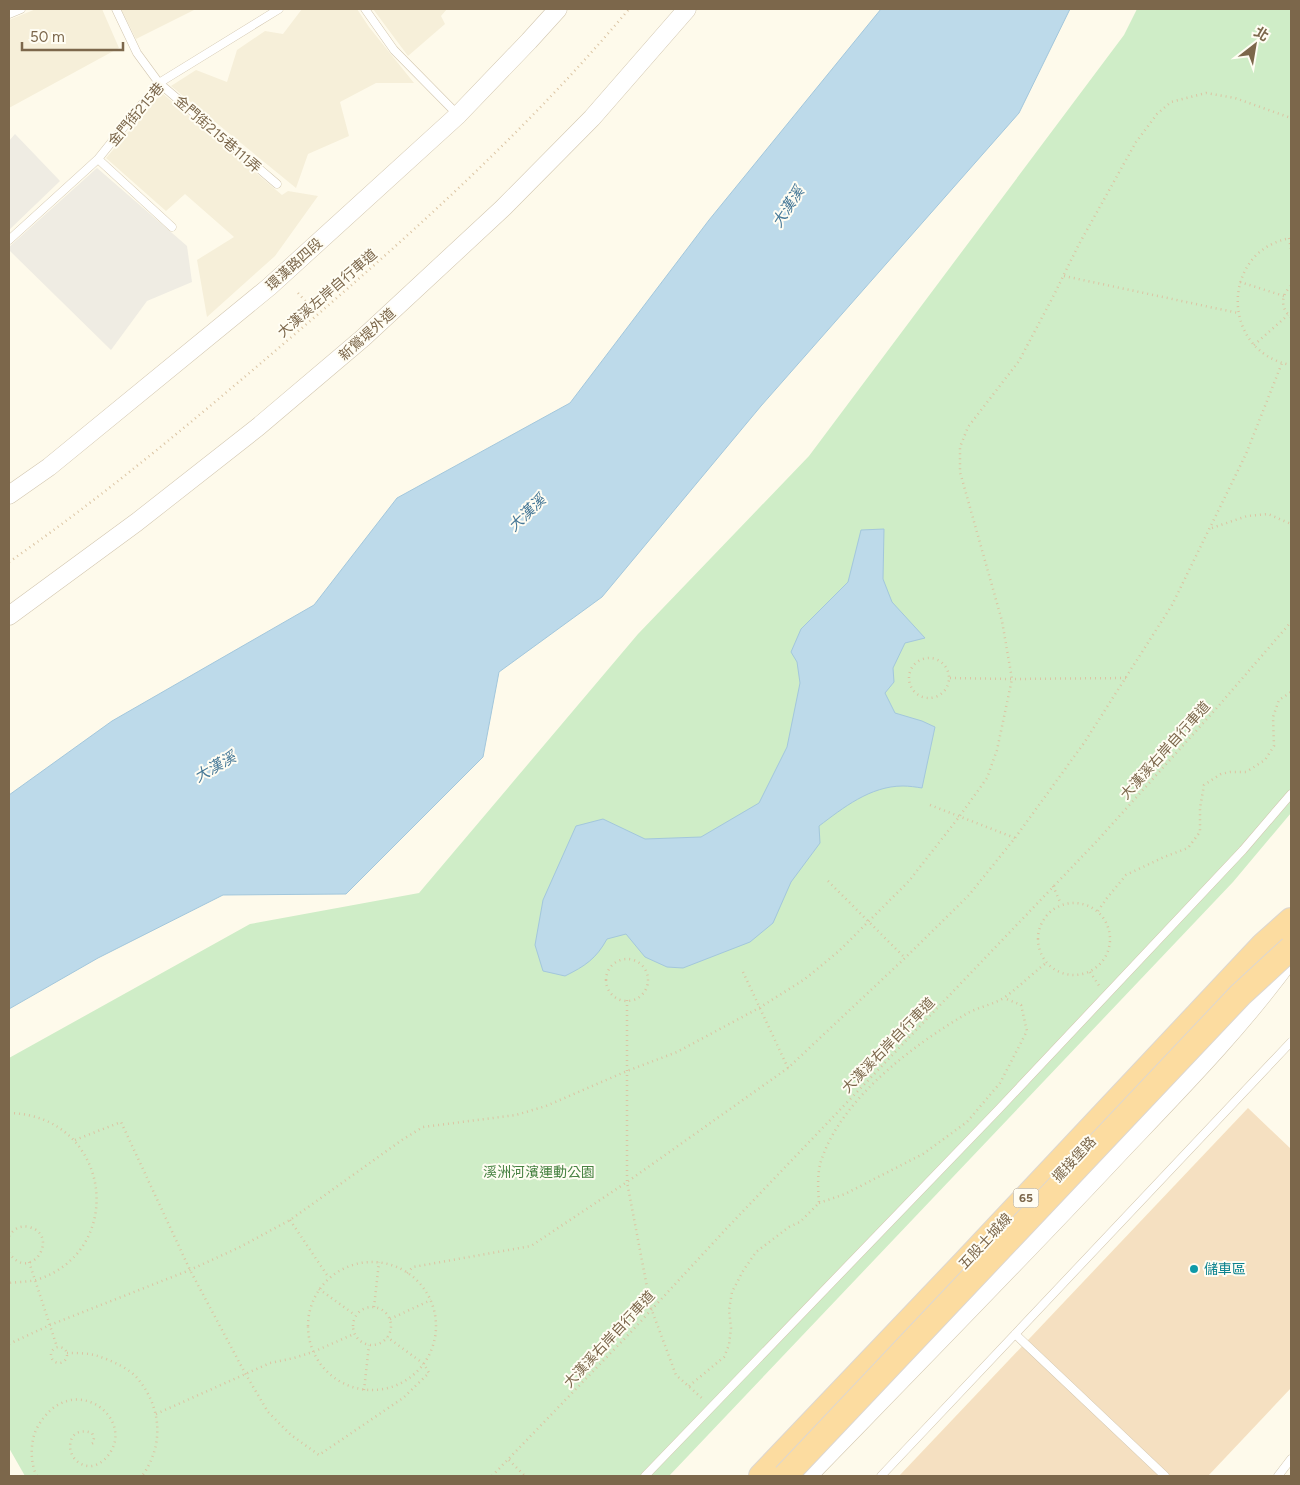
<svg xmlns="http://www.w3.org/2000/svg" width="1300" height="1485" viewBox="0 0 1300 1485" font-family="Figtree,'Noto Sans TC',sans-serif">
<style>
.residential{fill:#f6efd9}
.industrial{fill:#efece3}
.green{fill:#cfedc7}
.water{fill:#bddaea;stroke:#a3c7dc}
.building{fill:#f5e0c1}
.lines{fill:none;stroke-linecap:round;stroke-linejoin:round}
.service-casing{stroke:#d2c6af;stroke-width:9}
.tertiary-casing{stroke:#d2c6af;stroke-width:19}
.trunk-casing{stroke:#ddd7d0;stroke-width:26}
.path{stroke:#dbc4a3;stroke-width:2.5;stroke-dasharray:1 4;stroke-linecap:butt}
.service{stroke:#fff;stroke-width:8}
.tertiary{stroke:#fff;stroke-width:18}
.trunk{stroke:#fcdca0;stroke-width:24}
.trunk-bridge-casing{stroke:#ddd7d0;stroke-width:26;stroke-linecap:butt}
.trunk-bridge{stroke:#fcdca0;stroke-width:24}
.culture-dot{fill:#0f9aa8;stroke:#fffdf3;stroke-width:2}
.labels{text-anchor:middle;stroke-width:4;stroke-linejoin:round;paint-order:stroke}
.shield{fill:#fffdf3;stroke:#a3947d;stroke-width:1}
.shield-label{font-size:12px;font-weight:bold;fill:#7c674b}
.street-label{font-size:14px;fill:#7c674b;stroke:#fffdf3}
.park-label{font-size:14px;fill:#478242;stroke:#fffdf3}
.culture-label{font-size:14px;fill:#0d838f;stroke:#fffdf3;text-anchor:start}
.water-label{font-size:15px;font-style:italic;fill:#467897;stroke:#fffdf3}
</style>
<rect width="100%" height="100%" fill="#fefaeb"/>
<path class="residential" d="M36,9H102L119,48L9,108V20Z
M121,9H196L136,39Z
M302,9H357L369,27L414,83H376L340,102L349,136L308,154L296,188L171,86L196,70L227,82L237,50L265,31L283,34Z
M373,9H447L441,16L445,24L408,56Z
M162,93L282,195L288,191L318,196L275,256L207,317L197,260L234,237L185,194L166,211L106,158Z"/>
<path class="industrial" d="M15,134L60,181L9,230V141Z
M97,168L187,246L192,282L147,301L111,350L9,250V247Z"/>
<path class="green" d="M1137,9H1291V813L1233,882L669,1476H25L9,1448V1058L250,924L419,893L638,634L809,456L1124,35Z"/>
<path class="water" d="M881,9H1070L1019,113L761,406L602,597L499,672L483,757L346,894L223,895L98,958L9,1009V795L112,721L314,605L397,498L570,403L709,220Z
M884,529L883,579L892,602L925,638L905,643L893,668L894,682L885,693L895,713L922,721L935,727L922,788C916,787 909,786 903,786C870,786 843,808 819,826L820,843L791,882L773,923L750,942L683,968L667,967L645,957L626,934L607,939C596,959 585,966 565,976L543,971L535,945L543,900L576,826L603,819L645,839L701,837L759,803L787,747L800,683L797,662L791,652L801,629L848,582L861,530Z"/>
<path class="building" d="M1248,1108L1291,1149V1388L1208,1476H899Z"/>
<g class="lines">
<g class="service-casing">
<path id="service" d="M116,9L137,53L159,83L277,184
M365,9L394,50L458,115
M9,14L21,9
M98,159L172,227
M9,240L98,159L159,83L279,9
M1015,1334L1165,1476
M645,1476L998,1110L1243,850L1291,794
M881,1476L1291,1042
M1278,1476L1291,1459"/>
</g>
<g class="tertiary-casing">
<path id="tertiary" d="M9,495L49,467L269,287L458,115L529,41L558,9
M9,616L137,522L258,427L363,338L503,208L592,118L687,9
M808,1476C913,1368 1019,1260 1122,1150C1181,1088 1241,1027 1291,958"/>
</g>
<g class="trunk-casing">
<path id="trunk" d="M761,1476L964,1263L1263,945L1291,920"/>
</g>
<path class="path" d="M1289,238L1291,249
M1291,238C1220,250 1220,352 1291,365
M1064,276L1238,313
M1240,282L1284,296
M1291,286C1281,295 1280,308 1291,317
M298,293L318,315
M1254,345L1288,315
M1212,528L1247,516L1268,514L1291,524
M9,562C104,496 193,421 281,346C404,241 525,133 629,9
M909 678a20 20 0 1 1 40 0a20 20 0 1 1-40 0Z
M950,678L1012,679L1126,678
M930,805L1015,838
M828,881L905,958
M1053,886L1061,904
M1038 939a36 36 0 1 1 72 0a36 36 0 1 1-72 0Z
M1098,911L1107,898L1126,875L1164,857L1188,848L1200,832V808L1204,785L1221,774L1230,772H1246L1265,760L1274,746L1273,717L1279,700L1291,692
M606 980a21 21 0 1 1 42 0a21 21 0 1 1-42 0Z
M743,972L788,1068
M1090,972L1100,987
M627,1000V1182L651,1308L676,1375L704,1400
M9,1113C111,1115 129,1251 36,1280C27,1282 17,1282 9,1283
M75,1140L121,1122L190,1270L245,1373L268,1412L291,1435L319,1455L403,1398L429,1373L424,1364L387,1337
M819,1203L845,1194L923,1154L967,1122L1000,1083L1027,1031L1021,1005L1004,998
M290,1220L329,1278
M9,1236C14,1229 20,1225 29,1227C61,1235 31,1284 9,1253
M29,1262L57,1347
M308 1326a64 64 0 1 1 128 0a64 64 0 1 1-128 0Z
M407,1273L413,1267L531,1246L627,1182L788,1068L905,958L969,895L1015,838L1084,743L1172,605L1246,454L1282,363
M319,1289L355,1315
M353 1326a19 19 0 1 1 38 0a19 19 0 1 1-38 0Z
M374,1307L379,1262
M390,1319L431,1300
M9,1344L50,1325L190,1270L240,1247L290,1220L402,1140L423,1127L516,1115L546,1106L627,1071L677,1052L759,1008L805,979L839,951L909,881L959,817L987,778L997,750L1012,679L1002,621L960,472V447L968,427L1019,361L1055,293L1078,246L1136,142L1157,114L1171,102L1206,93L1235,98L1291,118
M51 1355a8 8 0 1 1 16 0a8 8 0 1 1-16 0Z
M67,1353C77,1353 89,1353 98,1356C112,1361 129,1368 138,1379C162,1408 164,1446 142,1476
M689,1386L724,1357L729,1345L731,1328L729,1310L732,1292L743,1271L756,1252L789,1227L800,1222L819,1203C818,1189 817,1174 821,1161C841,1099 912,1046 966,1014C978,1007 993,1005 1005,997C1019,987 1032,974 1046,963
M364,1390L369,1345
M156,1414L270,1363L294,1358L313,1352L354,1334
M509,1460L525,1476
M37,1476C30,1464 30,1441 37,1428C71,1365 142,1421 105,1459C101,1463 94,1467 88,1466C63,1463 64,1423 92,1433L94,1438L93,1443L90,1445
M492,1476L630,1333L726,1229L1096,842L1215,710L1291,622"/>
<use href="#service" class="service"/>
<use href="#tertiary" class="tertiary"/>
<use href="#trunk" class="trunk"/>
<g class="trunk-bridge-casing">
<path id="trunk-bridge" d="M785,1476L1240,995L1291,948"/>
</g>
<use href="#trunk-bridge" class="trunk-bridge"/>
</g>
<circle class="culture-dot" cx="1194" cy="1269" r="5"/>
<g class="labels">
<rect class="shield" x="1013.5" y="1188.5" width="25" height="19" rx="4"/>
<g class="shield-label">
<text x="1026" y="1202">65</text>
</g>
<g class="street-label">
<text transform="translate(136 114) rotate(-50)" y="5">金門街215巷</text>
<text transform="translate(218 134) rotate(41)" y="5">金門街215巷111弄</text>
<text transform="translate(294 264) rotate(-42)" y="5">環漢路四段</text>
<text transform="translate(327 293) rotate(-41)" y="5">大漢溪左岸自行車道</text>
<text transform="translate(367 334) rotate(-42)" y="5">新鶯堤外道</text>
<text transform="translate(1165 750) rotate(-48)" y="5">大漢溪右岸自行車道</text>
<text transform="translate(888 1045) rotate(-46)" y="5">大漢溪右岸自行車道</text>
<text transform="translate(1074 1159) rotate(-47)" y="5">擺接堡路</text>
<text transform="translate(985 1241) rotate(-47)" y="5">五股土城線</text>
<text transform="translate(609 1339) rotate(-47)" y="5">大漢溪右岸自行車道</text>
</g>
<g class="park-label">
<text x="539" y="1177">溪洲河濱運動公園</text>
</g>
<g class="culture-label">
<text x="1204" y="1274">儲車區</text>
</g>
<g class="water-label">
<text transform="translate(788 207) rotate(-57)" y="5">大漢溪</text>
<text transform="translate(527 513) rotate(-44)" y="5">大漢溪</text>
<text transform="translate(215 767) rotate(-30)" y="5">大漢溪</text>
</g>
</g>
<rect width="1300" height="1485" fill="none" stroke="#7c674b" stroke-width="20"/>
<g transform="translate(1255 45) rotate(31)" stroke="#fffdf3" stroke-width="4" paint-order="stroke">
<path d="M0-4L9 19L0 12L-9 19Z" fill="#7c674b"/>
<text y="-8" font-size="14" font-weight="bold" text-anchor="middle" fill="#7c674b">北</text>
</g>
<path d="M22 42v8h101v-8" fill="none" stroke="#7c674b" stroke-width="2.5"/>
<text x="30" y="42" font-size="15" fill="#7c674b" stroke="#fffdf3" stroke-width="4" paint-order="stroke">50 m</text>
</svg>
